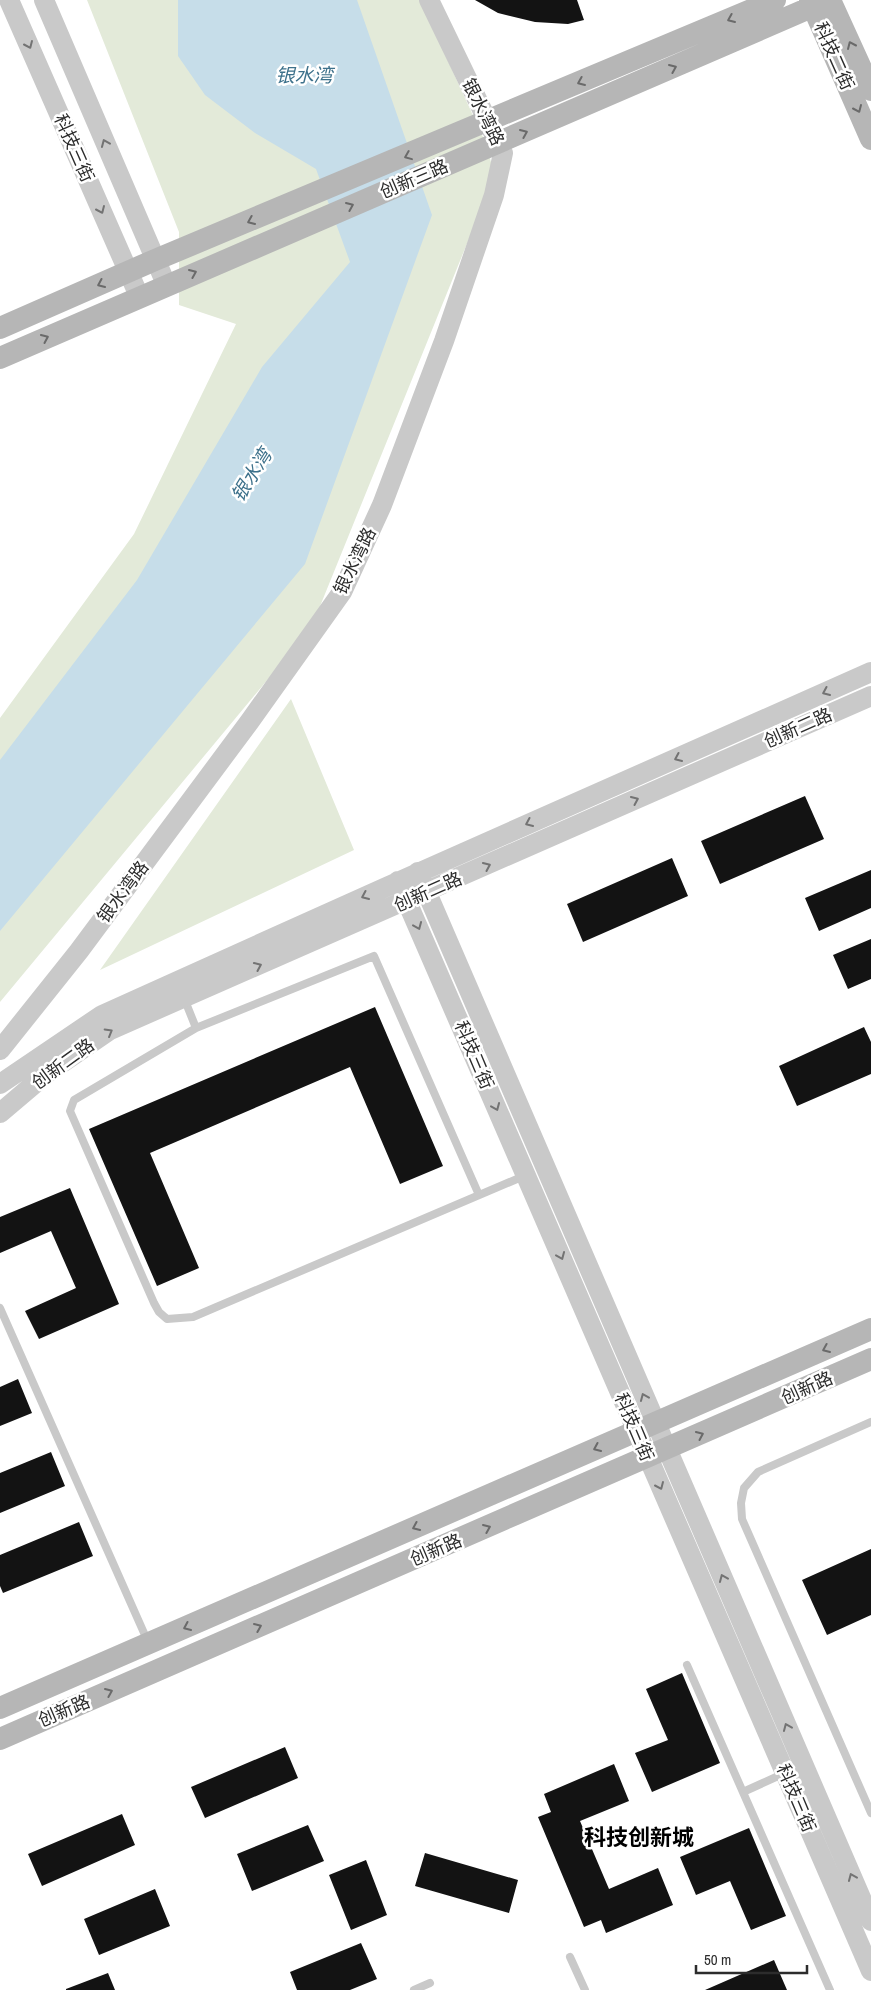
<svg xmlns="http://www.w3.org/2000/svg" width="871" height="1990" viewBox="0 0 871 1990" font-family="'Archivo Narrow','Noto Sans SC',sans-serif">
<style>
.green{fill:#e3ead9}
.water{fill:#c6dde9}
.building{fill:#131313}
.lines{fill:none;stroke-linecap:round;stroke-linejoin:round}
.service{stroke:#c9c9c9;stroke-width:8}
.tertiary{stroke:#c9c9c9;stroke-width:20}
.secondary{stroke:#b6b6b6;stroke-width:22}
.oneway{stroke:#6a6a6a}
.oneway2{stroke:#737373}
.labels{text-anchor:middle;stroke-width:5;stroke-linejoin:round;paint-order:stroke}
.street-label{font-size:18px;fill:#2c2c2c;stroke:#fff}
.water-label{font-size:19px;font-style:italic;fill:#3d718b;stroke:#fff}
.district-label{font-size:22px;font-weight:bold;fill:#000;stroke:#fff}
</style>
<rect width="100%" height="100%" fill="#fff"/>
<path class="green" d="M87,0H420L488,148L494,177L312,626L0,1002V718L134,534L236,324L179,305V232Z
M291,699L354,850L100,970Z"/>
<path class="water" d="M178,0H357L432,215L305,564L0,931V760L137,580L262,367L350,262L316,169L255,133L205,95L178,56Z"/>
<path class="building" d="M475,0H577L584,20L568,24L535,22L498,13Z
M805,796L824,839L720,884L701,841Z
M672,858L688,896L583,942L567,904Z
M871,870V908L819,931L805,898Z
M871,939V979L848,989L833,955Z
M375,1007L443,1166L400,1184L350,1067L150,1153L199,1268L157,1286L89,1129Z
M864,1027L871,1042V1074L797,1106L779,1066Z
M70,1188L119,1304L39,1339L25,1311L76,1288L51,1231L0,1253V1217Z
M18,1379L32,1413L0,1426V1387Z
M51,1452L65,1486L0,1513V1473Z
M79,1522L93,1556L3,1593L0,1586V1555Z
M871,1549V1615L827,1635L802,1580Z
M682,1673L720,1763L652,1792L635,1753L668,1740L646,1689Z
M285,1747L298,1778L205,1818L191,1787Z
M614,1764L629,1801L580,1821L609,1889L658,1868L673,1905L606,1933L601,1920L584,1927L538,1817L551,1812L544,1794Z
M122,1814L135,1845L42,1886L28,1854Z
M308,1825L324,1861L252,1891L237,1854Z
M749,1828L786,1916L751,1930L730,1881L696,1895L680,1857Z
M425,1853L518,1880L509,1913L415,1886Z
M366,1860L387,1915L351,1930L329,1875Z
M155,1889L170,1926L99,1955L84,1919Z
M361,1943L377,1979L350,1990H297L290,1972Z
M774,1960L787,1990H705Z
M108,1973L115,1990H66V1989Z"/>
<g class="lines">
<path class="service" d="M184,998L196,1028
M479,1195L374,956L196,1028L74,1100L70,1111L154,1303L159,1312L167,1319L193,1317L524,1176
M0,1308L148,1642
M871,1422L758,1472L744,1488L741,1503L742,1519L871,1813
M687,1665L830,1990
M743,1792L785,1773
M570,1957L585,1990
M414,1990L430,1983"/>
<path class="tertiary" d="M9,0L139,296
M44,0L166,284
M418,872L871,1921
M398,881L871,1971
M0,1050L79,951L250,721L342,592L382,505L444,341L494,195L503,153L429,0
M0,1084L102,1015L384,888L871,672
M0,1113L46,1074L110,1030L871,696"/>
<path class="secondary" d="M810,0L871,139
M830,0L871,90
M0,328L155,260L775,0
M0,358L828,0
M0,1708L871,1329
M0,1739L871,1359"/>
</g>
<defs><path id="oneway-chevron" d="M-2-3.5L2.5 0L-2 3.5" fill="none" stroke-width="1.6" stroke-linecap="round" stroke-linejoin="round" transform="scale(1.25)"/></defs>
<g class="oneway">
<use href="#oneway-chevron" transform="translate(731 19) rotate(157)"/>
<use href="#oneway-chevron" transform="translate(851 45) rotate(-114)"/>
<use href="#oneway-chevron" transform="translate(673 68) rotate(-23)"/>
<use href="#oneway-chevron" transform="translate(581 82) rotate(157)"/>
<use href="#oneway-chevron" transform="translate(858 109) rotate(66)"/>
<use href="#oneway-chevron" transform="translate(524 133) rotate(-23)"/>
<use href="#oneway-chevron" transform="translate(408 156) rotate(158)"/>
<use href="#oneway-chevron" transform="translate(350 206) rotate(-23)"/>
<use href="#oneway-chevron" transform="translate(251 221) rotate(157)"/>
<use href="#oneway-chevron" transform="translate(193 273) rotate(-23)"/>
<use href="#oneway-chevron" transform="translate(101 284) rotate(156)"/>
<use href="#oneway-chevron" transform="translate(45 338) rotate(-24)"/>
<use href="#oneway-chevron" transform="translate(826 1349) rotate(157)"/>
<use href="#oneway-chevron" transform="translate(700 1435) rotate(-24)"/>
<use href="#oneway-chevron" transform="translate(597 1448) rotate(156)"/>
<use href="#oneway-chevron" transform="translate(416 1527) rotate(156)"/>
<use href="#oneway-chevron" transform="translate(487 1528) rotate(-23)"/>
<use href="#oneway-chevron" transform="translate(187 1627) rotate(156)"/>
<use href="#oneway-chevron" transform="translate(258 1627) rotate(-23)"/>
<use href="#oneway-chevron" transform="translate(109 1692) rotate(-23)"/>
</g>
<g class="oneway2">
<use href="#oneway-chevron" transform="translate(29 45) rotate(66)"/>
<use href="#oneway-chevron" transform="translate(105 143) rotate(-113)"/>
<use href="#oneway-chevron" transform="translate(101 210) rotate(66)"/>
<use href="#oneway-chevron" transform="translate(826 692) rotate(156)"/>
<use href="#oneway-chevron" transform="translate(678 758) rotate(156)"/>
<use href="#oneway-chevron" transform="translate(635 800) rotate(-24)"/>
<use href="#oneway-chevron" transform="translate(529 823) rotate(156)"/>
<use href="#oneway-chevron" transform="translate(487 866) rotate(-24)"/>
<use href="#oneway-chevron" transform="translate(365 896) rotate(156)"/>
<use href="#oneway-chevron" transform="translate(418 926) rotate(67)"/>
<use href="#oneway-chevron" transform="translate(258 966) rotate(-24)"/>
<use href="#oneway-chevron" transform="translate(109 1032) rotate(-30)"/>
<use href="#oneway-chevron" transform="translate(496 1107) rotate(67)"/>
<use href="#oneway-chevron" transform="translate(561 1256) rotate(67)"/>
<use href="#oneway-chevron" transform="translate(644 1397) rotate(-113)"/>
<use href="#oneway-chevron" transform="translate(660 1486) rotate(66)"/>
<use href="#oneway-chevron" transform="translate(723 1578) rotate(-113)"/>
<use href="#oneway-chevron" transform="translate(787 1727) rotate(-113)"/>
<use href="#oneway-chevron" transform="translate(852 1877) rotate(-113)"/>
</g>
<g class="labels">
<g class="street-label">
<text transform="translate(834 56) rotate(66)" y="6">科技二街</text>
<text transform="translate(483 112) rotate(64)" y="6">银水湾路</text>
<text transform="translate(74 148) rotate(66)" y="6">科技三街</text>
<text transform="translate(414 179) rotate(-23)" y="6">创新三路</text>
<text transform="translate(355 561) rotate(-64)" y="6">银水湾路</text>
<text transform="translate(798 728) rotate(-24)" y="6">创新二路</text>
<text transform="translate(123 892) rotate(-53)" y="6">银水湾路</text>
<text transform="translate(428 892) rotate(-24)" y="6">创新二路</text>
<text transform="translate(474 1055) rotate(67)" y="6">科技三街</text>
<text transform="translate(63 1064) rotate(-36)" y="6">创新二路</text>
<text transform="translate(807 1388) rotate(-24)" y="6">创新路</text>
<text transform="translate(634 1427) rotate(67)" y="6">科技三街</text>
<text transform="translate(436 1550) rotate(-23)" y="6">创新路</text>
<text transform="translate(64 1711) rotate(-23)" y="6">创新路</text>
<text transform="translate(796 1798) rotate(67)" y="6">科技三街</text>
</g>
<g class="water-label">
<text x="304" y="82">银水湾</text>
<text transform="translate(251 475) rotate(-58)" y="7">银水湾</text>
</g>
<g class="district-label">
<text x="639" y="1845">科技创新城</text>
</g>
</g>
<path d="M696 1965v8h111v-8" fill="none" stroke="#2c2c2c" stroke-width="2.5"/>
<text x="704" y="1965" font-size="15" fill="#2c2c2c" stroke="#ffffff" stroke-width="4" paint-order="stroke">50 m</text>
</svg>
